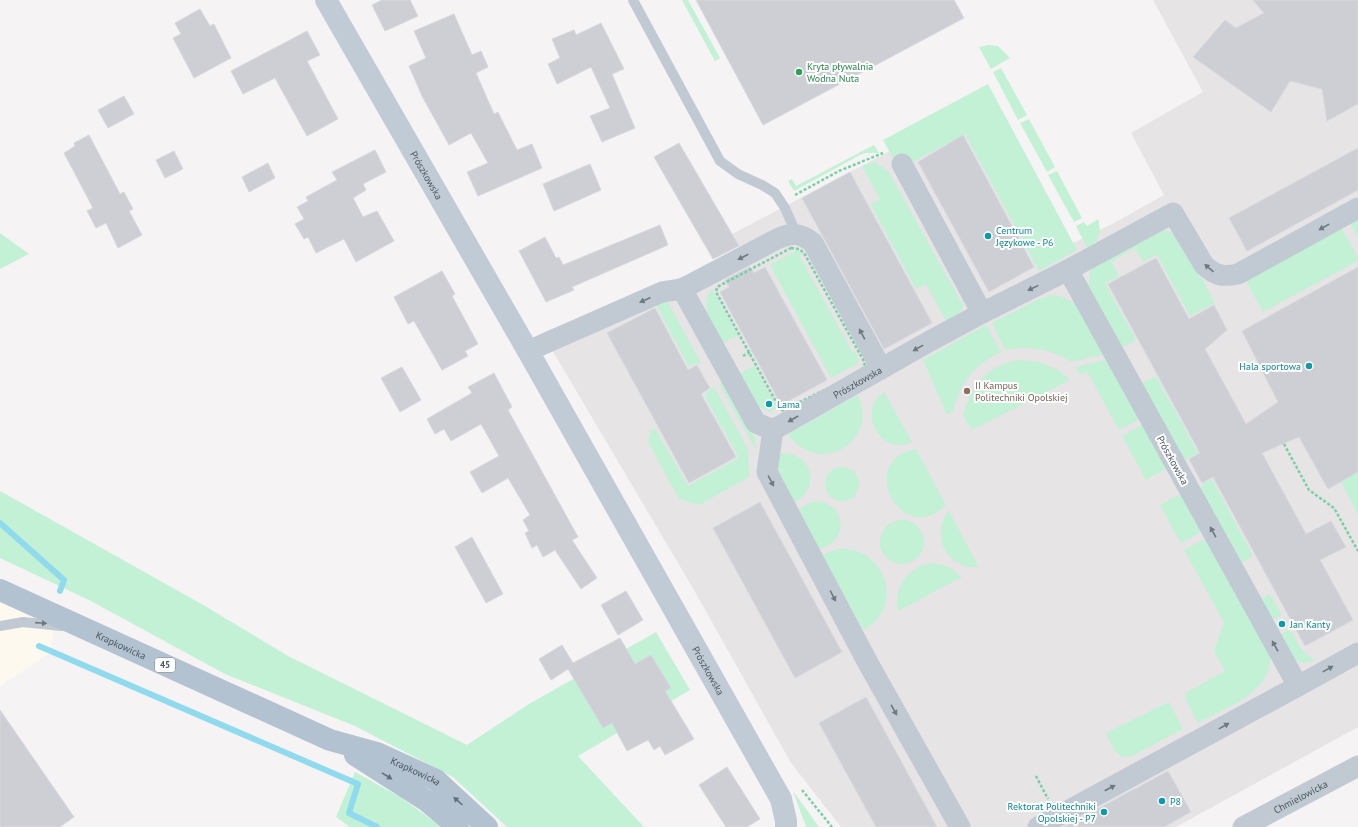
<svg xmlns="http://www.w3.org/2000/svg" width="1358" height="827" viewBox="0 0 1358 827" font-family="'PT Sans',sans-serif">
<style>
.commercial{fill:#fdf9ef}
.education{fill:#e6e4e5}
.green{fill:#c3f1d5}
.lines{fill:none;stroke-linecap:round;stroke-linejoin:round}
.stream{stroke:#90daee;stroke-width:6}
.building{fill:#cdcfd5;stroke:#d7d9de}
.path{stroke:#7ad0a6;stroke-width:2.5;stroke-dasharray:3 2;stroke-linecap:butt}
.service{stroke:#c1cad2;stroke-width:10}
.minor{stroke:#c1cad2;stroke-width:21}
.secondary{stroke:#c1cbd6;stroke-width:22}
.primary{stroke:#b3c2d1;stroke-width:22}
.oneway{fill:#6e7983}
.oneway2{fill:#64717d}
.leisure-dot{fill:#2e9e5b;stroke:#fff;stroke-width:1.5}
.culture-dot{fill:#0f9aa8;stroke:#fff;stroke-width:1.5}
.education-dot{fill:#8d6e63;stroke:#fff;stroke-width:1.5}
.labels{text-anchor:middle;stroke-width:4;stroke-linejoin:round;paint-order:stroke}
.shield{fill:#fff;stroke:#808990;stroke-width:1}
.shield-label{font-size:9px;font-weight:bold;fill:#4a5661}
.leisure-label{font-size:10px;fill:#27864d;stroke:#fff;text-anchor:start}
.street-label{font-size:10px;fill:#4a5661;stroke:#fff}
.culture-label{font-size:10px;fill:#0d838f;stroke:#fff;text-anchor:start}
.education-label{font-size:10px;fill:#785e54;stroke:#fff;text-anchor:start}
</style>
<rect width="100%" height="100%" fill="#f5f3f3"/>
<path class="commercial" d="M0,590L56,615L50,653L0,686Z"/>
<path class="education" d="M1153,0H1358V727L1176,827H841L791,763L694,590L542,333L716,263L740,249L732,234L989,99L1069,245L1114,223L1164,195L1131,133L1203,92Z"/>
<path class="green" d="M682,0H688L720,58L715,61Z
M988,45L998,46L1010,58L991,69L979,47Z
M1001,68L1027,115L1018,120L993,72Z
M988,84L1077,250L1039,271L965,134L909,164L895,162L883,140Z
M1029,119L1055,167L1047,172L1020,123Z
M874,145L879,153H866L860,155L794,191L788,181L792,179L796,186Z
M875,162L889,172L961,302L964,301C963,313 956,316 946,321L926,284L916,289L871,205L880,199L862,166Z
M1057,171L1082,218L1074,222L1048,175Z
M1358,216V238L1349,221Z
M1098,219C1102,233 1099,241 1088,250L1076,226L1084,222L1087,226Z
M1340,225L1358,257V261L1263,312L1244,277Z
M1163,230L1171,232L1182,240L1215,303L1190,316L1157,255L1143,262L1135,248L1111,262L1119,276L1105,283L1136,340L1121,348L1089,286L1090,273L1093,268Z
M0,233L29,254L0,269Z
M797,250L802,253L799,255L853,353L856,352L858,358L857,364L831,378L770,265Z
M712,289L738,335L722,344C713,325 698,308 712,289Z
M1052,295L1063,297L1080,307L1106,354L1072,362C1050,349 1030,345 1005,350L992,323L1039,299Z
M666,299L701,363L697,365L696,363L689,367L655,303Z
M986,325L1001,352C972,367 962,380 953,411L947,415L923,360Z
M1109,359L1142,418L1119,430L1087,371L1080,375L1075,367Z
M1016,360C1037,360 1055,365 1070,380L972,430L963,416C972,384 984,369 1016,360Z
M754,366L777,407L770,412L759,407L739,374Z
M1156,376L1198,453L1187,459L1180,458L1140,384Z
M724,382L755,438L756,450L719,384Z
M714,387L748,449L749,477L699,505L679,499L648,442L651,430L655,428L688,486L739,458L704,395Z
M884,392L912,442C880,457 856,411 884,392Z
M858,395C880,442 817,478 788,434Z
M1145,423L1169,467L1146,480L1122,436Z
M916,449L946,505C900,550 856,458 916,449Z
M781,453C812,452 822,487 795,502H794L778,471L777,454Z
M825 484a17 17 0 1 1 34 0a17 17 0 1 1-34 0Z
M1358,472V514L1341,482Z
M1212,479L1253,556L1240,564L1200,492L1202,484Z
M0,491L205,606L288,656L467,745L529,704L656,632L690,690L578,756L644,827H507L453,777L355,726L225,674L89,600L0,558Z
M1182,493L1203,531L1181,543L1160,505Z
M815,501C847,502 850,542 819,549L799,510L805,505Z
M949,511L979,567C948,570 929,536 949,511Z
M880 542a22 22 0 1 1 44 0a22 22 0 1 1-44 0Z
M1207,538L1264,641C1266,646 1269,653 1270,658C1271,693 1224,709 1198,723L1186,700L1185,693L1225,671L1214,651L1224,622L1184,550Z
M838,549C885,545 907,608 863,630L822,555Z
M933,563L949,567L962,577L898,611C893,586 908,567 933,563Z
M1270,594L1282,615L1273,620L1281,634L1290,629L1301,649L1315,661L1303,663L1293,659L1259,600Z
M1169,702L1183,729L1132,756L1121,757L1114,750L1106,733Z
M355,772L400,797L442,827H350L336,817Z
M793,791L819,827H806Z"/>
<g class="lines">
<path class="stream" d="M0,523L64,580L60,591
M39,646L358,784L349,813L377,827"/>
</g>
<path class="building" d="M382,0H410L418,16L385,31L372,5Z
M696,0H954L964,18L763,125Z
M1253,0H1358V104L1327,121L1322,89L1290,81L1271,112L1193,57L1225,20L1236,28L1264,13Z
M200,9L210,26L214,24L231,58L194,78L173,38L181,34L175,23Z
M454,14L472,55L481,51L488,67L476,73L494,114L498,112L517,150L532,144L542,168L478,196L467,172L488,163L471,133L449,145L422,96L409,66L426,58L414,31Z
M601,23L624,69L612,74L635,128L602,142L590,116L610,108L591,67L557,84L548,64L560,58L552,39L574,30L576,35Z
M307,31L320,55L307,61L338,119L307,136L275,78L243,94L231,71Z
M124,96L134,114L108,128L98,110Z
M89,135L120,194L124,192L133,209L129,211L142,235L118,248L106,223L96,228L87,211L93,208L64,153L75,146L74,143Z
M963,135L1034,267L989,292L918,162Z
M679,143L739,246L713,259L654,157Z
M1358,148V190L1247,251L1229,218Z
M375,150L386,172L363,184L366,190L353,198L363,217L377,211L394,241L356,262L344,239L316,253L308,237L304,239L295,224L304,219L297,207L308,201L306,197L337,180L332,172Z
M174,151L183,169L165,178L156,160Z
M268,163L275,178L249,192L242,177Z
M590,164L601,190L554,211L543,184Z
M850,172L932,323L884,349L802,198Z
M660,225L668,245L572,287L574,290L546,302L519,251L545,237L556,258L559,257L563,265Z
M1156,258L1189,319L1214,305L1227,330L1205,349L1246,424L1278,402L1242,331L1358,267V472L1328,489L1299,437L1262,453L1306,534L1331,521L1346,547L1320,560L1353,620L1305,646L1213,477L1202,483L1189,459L1200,453L1108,284Z
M750,267L754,273L765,267L827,380L781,405L720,292L729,287L725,280Z
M442,271L455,294L452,296L478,344L465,351L468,356L442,370L414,321L408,324L394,297Z
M655,308L688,370L697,365L704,378L710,388L701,394L736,457L689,483L607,333Z
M402,367L421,400L400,412L381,378Z
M494,373L512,407L508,410L578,537L572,540L597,578L581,589L555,550L543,557L537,545L532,548L525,533L529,531L523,520L530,515L508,478L482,493L470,472L499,456L481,424L451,441L444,429L435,434L427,419L472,393L468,387Z
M760,502L842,652L795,678L713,528Z
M472,537L503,594L486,603L455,547Z
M626,591L643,620L618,635L601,605Z
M620,638L635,664L651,655L671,688L665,691L694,739L665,755L660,746L654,750L648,740L627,751L612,723L603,728L568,669L551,680L539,659L562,645L573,663Z
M866,697L937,827H876L819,723Z
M0,710L74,817L60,827H0Z
M727,767L760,819L747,827H726L699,785Z
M1168,771L1191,812L1164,827H1064Z"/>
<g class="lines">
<path class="path" d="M795,195L839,171L883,153
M791,248L799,249L804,253L865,363L862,369L839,383L781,411L716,292L717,287Z
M743,356L752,351
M1284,444L1309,490L1334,508L1358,551
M1036,776L1048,799
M802,790L832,827"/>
<path class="service" d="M633,0L720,161L738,174L762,185L775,193L785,208L796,233
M0,626L23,622L61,626"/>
<g class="minor">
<path d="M902,164L982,313"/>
<path d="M682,289L756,423L773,430"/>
<path d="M528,351L662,292L682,289L777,239C792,232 801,233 813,243L881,368"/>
<path id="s1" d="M773,430L930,341L982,313L1068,270L1173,213L1204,265C1216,276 1222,277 1238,274L1358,208"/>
<path d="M773,430L767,472L868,663L960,827"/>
<path d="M1298,686L1358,653"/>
<path d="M1038,827L1298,686L1068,270"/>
<path id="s2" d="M1243,827L1358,766"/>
</g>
<path class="secondary" id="s3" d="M326,0L528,351L781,799L786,821V827"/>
<g class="primary">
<path id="s4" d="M0,590L330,740L377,753L436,780L487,827"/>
<path d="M355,755L427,801L458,827"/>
</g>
</g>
<defs><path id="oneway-solid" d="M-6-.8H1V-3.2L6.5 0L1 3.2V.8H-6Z"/></defs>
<g class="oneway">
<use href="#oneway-solid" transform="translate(1324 227) rotate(151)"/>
<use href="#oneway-solid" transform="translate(743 257) rotate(152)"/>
<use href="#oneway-solid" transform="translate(1209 268) rotate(-139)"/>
<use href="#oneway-solid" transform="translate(1033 288) rotate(154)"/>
<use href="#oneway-solid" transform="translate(645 300) rotate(156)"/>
<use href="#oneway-solid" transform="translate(862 334) rotate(-118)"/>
<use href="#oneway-solid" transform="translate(918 348) rotate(151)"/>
<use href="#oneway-solid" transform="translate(793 419) rotate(150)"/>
<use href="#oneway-solid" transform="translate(771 481) rotate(62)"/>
<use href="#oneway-solid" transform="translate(1213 532) rotate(-119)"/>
<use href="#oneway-solid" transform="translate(833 596) rotate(62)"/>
<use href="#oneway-solid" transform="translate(41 623) rotate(4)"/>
<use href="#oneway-solid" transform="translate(1275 646) rotate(-119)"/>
<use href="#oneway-solid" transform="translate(1328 669) rotate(-29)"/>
<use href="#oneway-solid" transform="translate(894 710) rotate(61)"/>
<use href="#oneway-solid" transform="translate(1224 726) rotate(-29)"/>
<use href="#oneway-solid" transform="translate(1110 788) rotate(-28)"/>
</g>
<g class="oneway2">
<use href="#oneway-solid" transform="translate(387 776) rotate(32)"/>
<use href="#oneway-solid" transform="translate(458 801) rotate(-138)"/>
</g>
<circle class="leisure-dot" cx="799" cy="72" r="4"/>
<g class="culture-dot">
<circle cx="988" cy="236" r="4"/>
<circle cx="1309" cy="366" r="4"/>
<circle cx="769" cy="404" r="4"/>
<circle cx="1282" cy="624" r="4"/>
<circle cx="1162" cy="801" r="4"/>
<circle cx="1104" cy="812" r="4"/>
</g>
<circle class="education-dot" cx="967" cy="391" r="4"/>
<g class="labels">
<rect class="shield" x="155" y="658" width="20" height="14" rx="3"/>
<g class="shield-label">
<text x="165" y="668">45</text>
</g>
<g class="leisure-label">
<text x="807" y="70">Kryta pływalnia<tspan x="807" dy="12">Wodna Nuta</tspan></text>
</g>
<g class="street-label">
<text dy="4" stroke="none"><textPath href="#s3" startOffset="202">Prószkowska</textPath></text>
<text dy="4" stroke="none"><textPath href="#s1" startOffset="97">Prószkowska</textPath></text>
<text transform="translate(1173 460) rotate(61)" y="4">Prószkowska</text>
<text dy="4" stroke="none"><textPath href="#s4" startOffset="133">Krapkowicka</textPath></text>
<text dy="4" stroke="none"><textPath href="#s3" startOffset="772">Prószkowska</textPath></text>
<text dy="4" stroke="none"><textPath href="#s4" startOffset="454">Krapkowicka</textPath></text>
<text dy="4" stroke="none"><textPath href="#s2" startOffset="65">Chmielowicka</textPath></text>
</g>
<g class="culture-label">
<text x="996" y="234">Centrum<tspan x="996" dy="12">Językowe - P6</tspan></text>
<text x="1301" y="370" text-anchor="end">Hala sportowa</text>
<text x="777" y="408">Lama</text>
<text x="1290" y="628">Jan Kanty</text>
<text x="1170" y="805">P8</text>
<text x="1096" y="810" text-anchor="end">Rektorat Politechniki<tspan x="1096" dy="12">Opolskiej - P7</tspan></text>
</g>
<g class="education-label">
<text x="975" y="389">II Kampus<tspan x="975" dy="12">Politechniki Opolskiej</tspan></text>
</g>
</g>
</svg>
